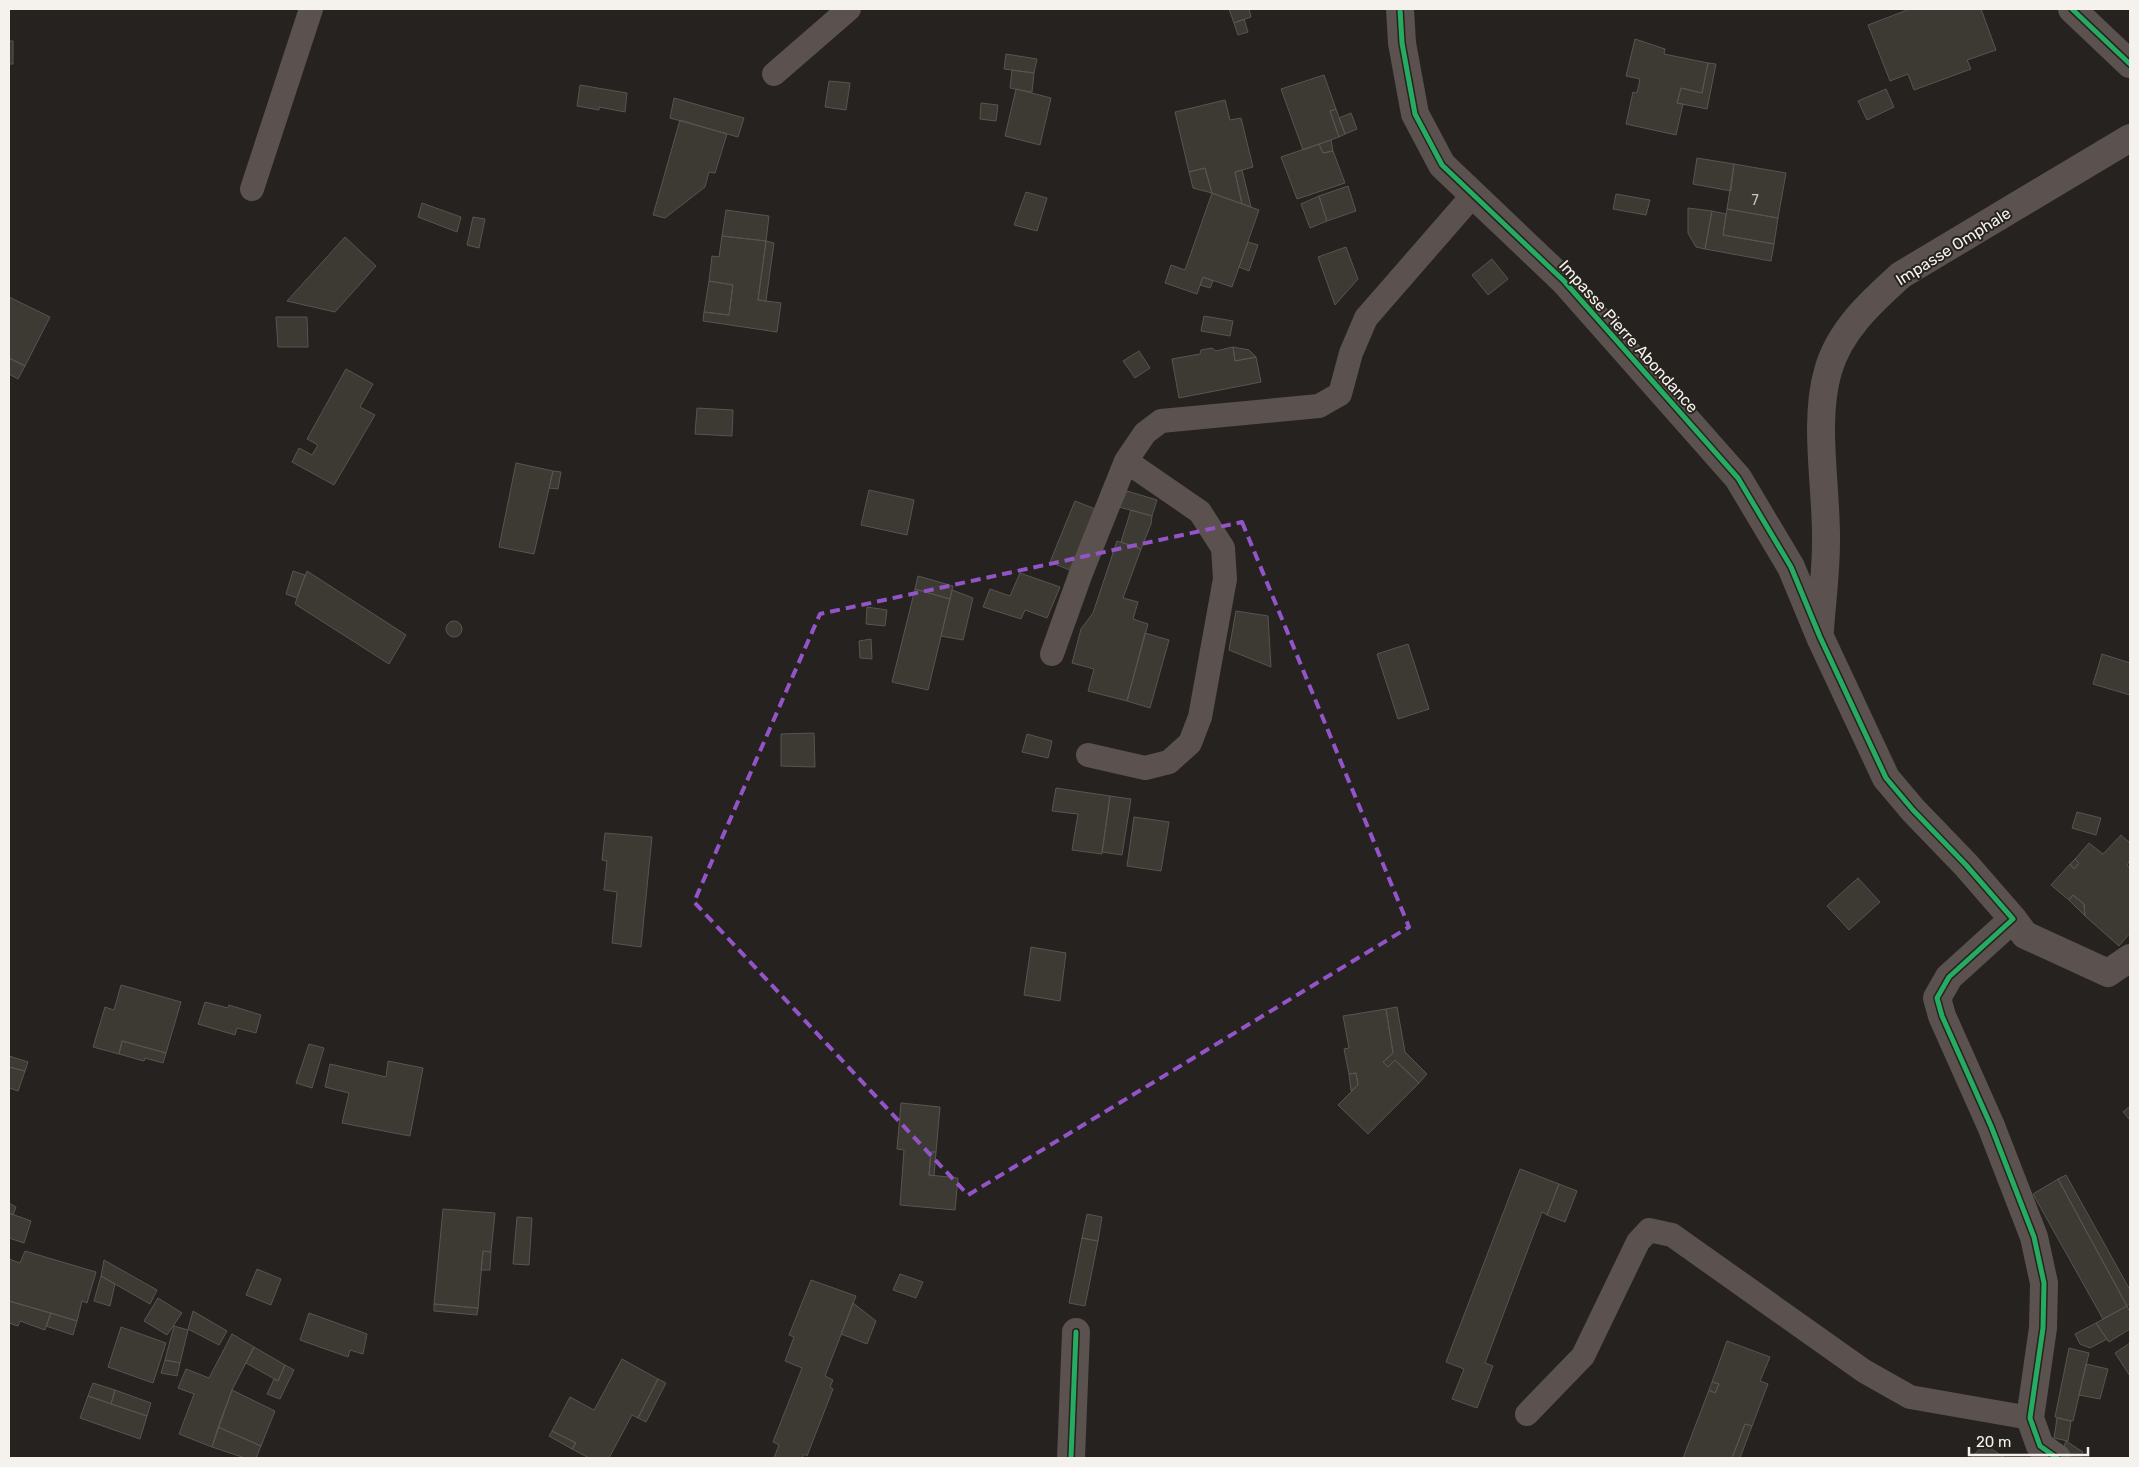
<svg xmlns="http://www.w3.org/2000/svg" width="2139" height="1467" viewBox="0 0 2139 1467" font-family="Rubik,sans-serif">
<style>
.building{fill:#3d3933;stroke:#575552}
.lines{fill:none;stroke-linecap:round;stroke-linejoin:round}
.service{stroke:#5b514f;stroke-width:24}
.minor{stroke:#5b514f;stroke-width:28}
.cycleway-casing{stroke:#27231d;stroke-width:8}
.cycleway{stroke:#26ab63;stroke-width:5}
.marked{fill:none;stroke:#9354c8;stroke-width:4;stroke-dasharray:10 6;stroke-linejoin:round}
.labels{text-anchor:middle;stroke-width:4;stroke-linejoin:round;paint-order:stroke}
.number-label{font-size:14px;fill:#c7c4bf}
.street-label{font-size:16px;fill:#f5f2ee;stroke:#27231d}
</style>
<rect width="100%" height="100%" fill="#25221f"/>
<path class="building" d="M1229,9H1249L1251,17L1234,23Z
M1910,9H1981L1996,50L1967,60L1971,69L1914,90L1908,74L1890,81L1868,25Z
M1244,19L1248,32L1238,35L1234,23Z
M1635,39L1665,49L1664,54L1708,63L1702,93L1681,88L1677,103L1683,104L1676,135L1626,124L1633,92L1637,93L1640,79L1626,76Z
M9,41H13V64H9Z
M1006,54L1037,59L1034,73L1004,69Z
M1708,63L1716,64L1707,109L1677,103L1681,88L1702,93Z
M1012,70L1034,73L1032,92L1010,88Z
M1324,75L1336,109L1330,111L1339,137L1303,150L1281,89Z
M829,81L850,83L846,110L825,107Z
M580,85L627,93L625,112L599,107V110L577,106Z
M1016,89L1051,98L1040,145L1005,136Z
M1886,89L1894,107L1867,120L1858,101Z
M674,98L744,118L738,137L670,118Z
M1225,100L1230,120L1241,118L1253,167L1235,172L1242,204L1212,193L1205,168L1189,172L1175,112Z
M981,103L998,105L996,121L980,119Z
M1336,109L1345,134L1339,137L1330,111Z
M1351,113L1357,129L1345,134L1339,118Z
M680,120L727,134L715,173L709,172L705,187L665,218L653,215Z
M1331,140L1333,151L1323,153L1319,144Z
M1319,144L1323,153L1333,151L1345,183L1297,199L1281,157Z
M1697,158L1734,164L1731,191L1693,184Z
M1734,164L1786,173L1778,218L1727,209Z
M1205,168L1212,193L1193,188L1189,172Z
M1242,170L1251,207L1242,204L1235,172Z
M1348,186L1356,211L1327,221L1319,196Z
M1026,192L1047,198L1037,231L1014,225Z
M1212,193L1259,210L1232,287L1203,277L1197,294L1165,283L1171,265L1185,270Z
M1616,194L1650,200L1646,215L1613,209Z
M1319,196L1327,221L1310,228L1301,204Z
M422,203L461,217L457,232L418,217Z
M1688,208L1712,211L1705,249L1696,247L1688,233Z
M1727,209L1778,218L1774,244L1723,235Z
M726,210L769,216L766,241L722,236Z
M1712,211L1726,214L1723,235L1774,244L1771,261L1705,249Z
M473,217L485,219L479,248L467,245Z
M722,236L766,241L758,300L781,303L777,332L703,321L704,312L729,315L733,285L709,281L712,256L719,257Z
M345,237L376,266L335,312L287,301Z
M766,241L774,243L766,301L758,300Z
M1248,242L1258,245L1249,271L1239,267Z
M1346,247L1358,279L1335,305L1318,257Z
M1492,259L1508,279L1488,295L1472,275Z
M1203,277L1213,281L1210,288L1200,285Z
M709,281L733,285L729,315L704,312Z
M9,297L50,317L25,366L9,358Z
M1204,316L1233,321L1230,336L1201,331Z
M276,317H307L308,347H278Z
M1233,347L1235,361L1256,357L1261,382L1179,398L1172,359L1200,354L1201,350L1212,348L1216,351Z
M1233,347L1249,350L1256,357L1235,361Z
M1139,351L1150,368L1135,378L1123,361Z
M9,358L25,366L18,379L9,374Z
M346,369L373,384L360,407L375,415L334,485L292,462L299,448L312,455L318,445L307,439Z
M697,408L733,410L732,436L695,434Z
M516,463L553,471L534,554L499,547Z
M553,471L561,472L558,489L549,488Z
M869,490L914,500L907,535L861,525Z
M1127,491L1157,500L1152,516L1119,507Z
M1075,501L1098,510L1072,571L1050,562Z
M1131,510L1152,516L1151,524L1141,549L1121,542Z
M1117,541L1141,549L1123,598L1138,602L1133,619L1148,624L1127,701L1088,691L1094,669L1072,663L1081,629L1093,613Z
M293,571L305,575L297,598L286,594Z
M307,571L406,635L389,664L295,604Z
M1020,573L1060,587L1047,618L1025,610L1021,619L983,607L990,589L1010,596Z
M918,576L953,586L950,599L915,589Z
M915,589L950,599L928,690L892,682Z
M952,590L973,598L963,640L941,636Z
M867,607L887,610L885,626L866,624Z
M1236,611L1268,616L1271,667L1229,650Z
M446 629a8 8 0 1 1 16 0a8 8 0 1 1-16 0Z
M1145,633L1169,640L1150,708L1127,701Z
M871,639L872,659L860,658L859,641Z
M1408,644L1429,709L1398,719L1377,654Z
M2102,654L2130,663V661V695L2093,684Z
M814,733L815,767L781,766V734Z
M1027,734L1052,741L1048,758L1022,752Z
M1056,788L1110,796L1102,854L1072,850L1078,814L1052,811Z
M1110,796L1131,799L1122,855L1102,852Z
M2077,812L2101,818L2096,835L2072,828Z
M1134,817L1169,822L1161,871L1127,866Z
M605,833L652,837L641,947L612,943L617,892L604,890L607,861L602,860Z
M2121,835L2130,843V860L2127,865L2130,868V933L2119,946L2085,916L2084,904L2073,895L2069,900L2051,885L2070,864L2074,869L2079,863L2075,859L2089,843L2103,854Z
M2075,859L2079,863L2074,869L2070,864Z
M1858,878L1880,902L1849,930L1827,906Z
M2073,895L2084,904L2085,916L2069,900Z
M1031,947L1066,953L1060,1001L1024,995Z
M121,985L181,1002L166,1053L122,1041L119,1054L93,1047L105,1007L114,1010Z
M205,1002L228,1008L229,1005L261,1015L256,1033L237,1028L235,1035L198,1024Z
M1397,1007L1405,1052L1427,1074L1419,1083L1395,1060L1388,1067L1383,1062L1393,1053L1386,1009Z
M1386,1009L1393,1053L1383,1062L1388,1067L1395,1060L1419,1083L1368,1134L1338,1105L1358,1085L1356,1073L1349,1074L1344,1049L1349,1048L1343,1016Z
M122,1041L166,1053L163,1063L145,1058L144,1061L119,1054Z
M309,1044L324,1048L312,1088L296,1083Z
M9,1056L28,1062L25,1071L9,1067Z
M388,1061L423,1068L410,1136L342,1123L349,1093L325,1087L330,1064L386,1077Z
M9,1067L25,1071L18,1091L9,1088Z
M1356,1073L1358,1085L1351,1091L1349,1074Z
M901,1103L940,1107L936,1152H931L929,1175L958,1178L955,1210L900,1205L904,1150L897,1149Z
M2130,1106V1120L2123,1112Z
M931,1152H936L934,1176L929,1175Z
M1520,1169L1559,1184L1547,1215L1542,1212L1485,1363L1493,1366L1477,1408L1452,1399L1464,1369L1446,1362Z
M2066,1175L2130,1290V1304L2127,1306L2058,1179Z
M2058,1179L2127,1306L2103,1319L2033,1194Z
M1559,1184L1577,1191L1565,1222L1547,1215Z
M9,1203L16,1207L13,1215L9,1213Z
M443,1209L495,1213L491,1252L483,1251L478,1308L434,1304Z
M9,1213L31,1221L24,1243L9,1238Z
M1087,1214L1102,1217L1098,1241L1082,1238Z
M517,1217L532,1218L529,1265L513,1264Z
M1082,1238L1098,1241L1085,1306L1069,1303Z
M25,1251L96,1272L87,1303L82,1301L77,1321L9,1301V1303V1259L20,1263Z
M483,1251L491,1252L490,1270H481Z
M104,1260L157,1290L150,1304L101,1276Z
M257,1269L281,1279L271,1305L246,1295Z
M900,1274L923,1282L916,1298L893,1290Z
M101,1276L115,1284L110,1306L94,1301Z
M811,1280L856,1296L825,1376L833,1380L830,1387L833,1389L807,1456L804,1454L802,1458H774L779,1445L773,1442L802,1368L785,1361L794,1337L789,1335Z
M158,1298L182,1313L167,1335L144,1321Z
M9,1301L51,1313L45,1330L20,1321L18,1326L9,1323Z
M853,1303L876,1321L867,1344L841,1334Z
M434,1304L478,1308L477,1315L434,1311Z
M2127,1306L2130,1312V1329L2109,1342L2096,1323Z
M193,1311L227,1331L219,1345L188,1329Z
M51,1313L77,1321L73,1335L46,1326Z
M309,1313L367,1334L363,1354L350,1350L348,1357L300,1340Z
M2096,1323L2107,1339L2090,1348L2080,1344L2075,1334Z
M174,1326L188,1330L180,1363L165,1360Z
M121,1327L166,1343L153,1383L108,1367Z
M232,1334L254,1347L232,1390L212,1447L179,1434L194,1394L178,1388L186,1369L209,1378Z
M1727,1341L1770,1357L1760,1381L1768,1384L1752,1426L1745,1424L1732,1458H1683L1709,1390L1715,1393L1719,1384L1712,1382Z
M2130,1343V1376L2115,1353Z
M254,1347L285,1365L278,1381L246,1363Z
M2069,1348L2089,1353L2073,1421H2071L2055,1417Z
M622,1359L658,1379L638,1418L632,1415L609,1458H589L572,1449L576,1443L552,1431L570,1397L594,1410Z
M165,1360L180,1363L177,1376L161,1373Z
M2086,1364L2108,1369L2100,1399L2079,1395Z
M285,1365L294,1370L280,1399L267,1394L274,1379L278,1381Z
M658,1379L666,1383L646,1422L638,1418Z
M1712,1382L1719,1384L1715,1393L1709,1390Z
M93,1383L115,1390L111,1404L88,1396Z
M115,1390L151,1403L147,1416L111,1404Z
M232,1390L275,1411L261,1446L218,1427Z
M88,1396L147,1416L140,1439L80,1418Z
M2057,1418L2071,1421L2068,1441L2054,1438Z
M1745,1424L1752,1426L1740,1458H1732Z
M218,1427L261,1446L256,1458H245L212,1447Z
M552,1431L576,1443L572,1449L549,1436Z
M2066,1441L2083,1452L2079,1458H2072L2062,1452Z
M1984,1444L2005,1458H1971Z"/>
<g class="lines">
<path class="service" d="M774,74L849,9
M252,189L311,9
M1052,654L1081,573L1126,461
M1088,755L1145,768L1169,762L1190,743L1200,717L1225,579L1223,548L1200,512L1126,461L1145,433L1161,421L1319,406L1340,394L1351,353L1366,318L1474,194
M1527,1414L1583,1356L1638,1242L1649,1230L1672,1235L1864,1371L1910,1397L2030,1418"/>
<path class="minor" d="M1400,9L1402,43L1415,114L1442,165L1564,281L1738,478L1791,567L1820,637L1886,778L1913,810L1966,865L2013,919L1949,977L1937,998L1942,1016L1991,1126L2034,1237L2044,1283L2043,1328L2030,1418L2040,1446L2057,1458
M2072,9L2130,64
M1820,630C1822,601 1826,572 1826,542C1827,489 1813,422 1828,371C1839,331 1871,302 1901,275L2130,138
M2013,919L2025,935L2108,973L2130,958
M1071,1458L1076,1332"/>
<g class="cycleway-casing">
<path id="cycleway" d="M1400,9L1402,43L1415,114L1442,165L1564,281L1738,478L1791,567L1820,637L1886,778L1913,810L1966,865L2013,919L1949,977L1937,998L1942,1016L1991,1126L2034,1237L2044,1283L2043,1328L2030,1418L2040,1446L2057,1458
M2072,9L2130,64
M1071,1458L1076,1332"/>
</g>
<use href="#cycleway" class="cycleway"/>
</g>
<path class="marked" d="M1242,522L1409,927L968,1195L694,902L820,614Z"/>
<g class="labels">
<g class="number-label">
<text x="1755" y="205">7</text>
</g>
<g class="street-label">
<text transform="translate(1953 246) rotate(-32)" y="6">Impasse Omphale</text>
<text transform="translate(1629 336) rotate(48)" y="6">Impasse Pierre Abondance</text>
</g>
</g>
<rect width="2139" height="1467" fill="none" stroke="#f5f2ee" stroke-width="20"/>
<path d="M1969 1447v8h119v-8" fill="none" stroke="#f5f2ee" stroke-width="2.5"/>
<text x="1976" y="1447" font-size="15" fill="#f5f2ee" stroke="#27231d" stroke-width="4" paint-order="stroke">20 m</text>
</svg>
